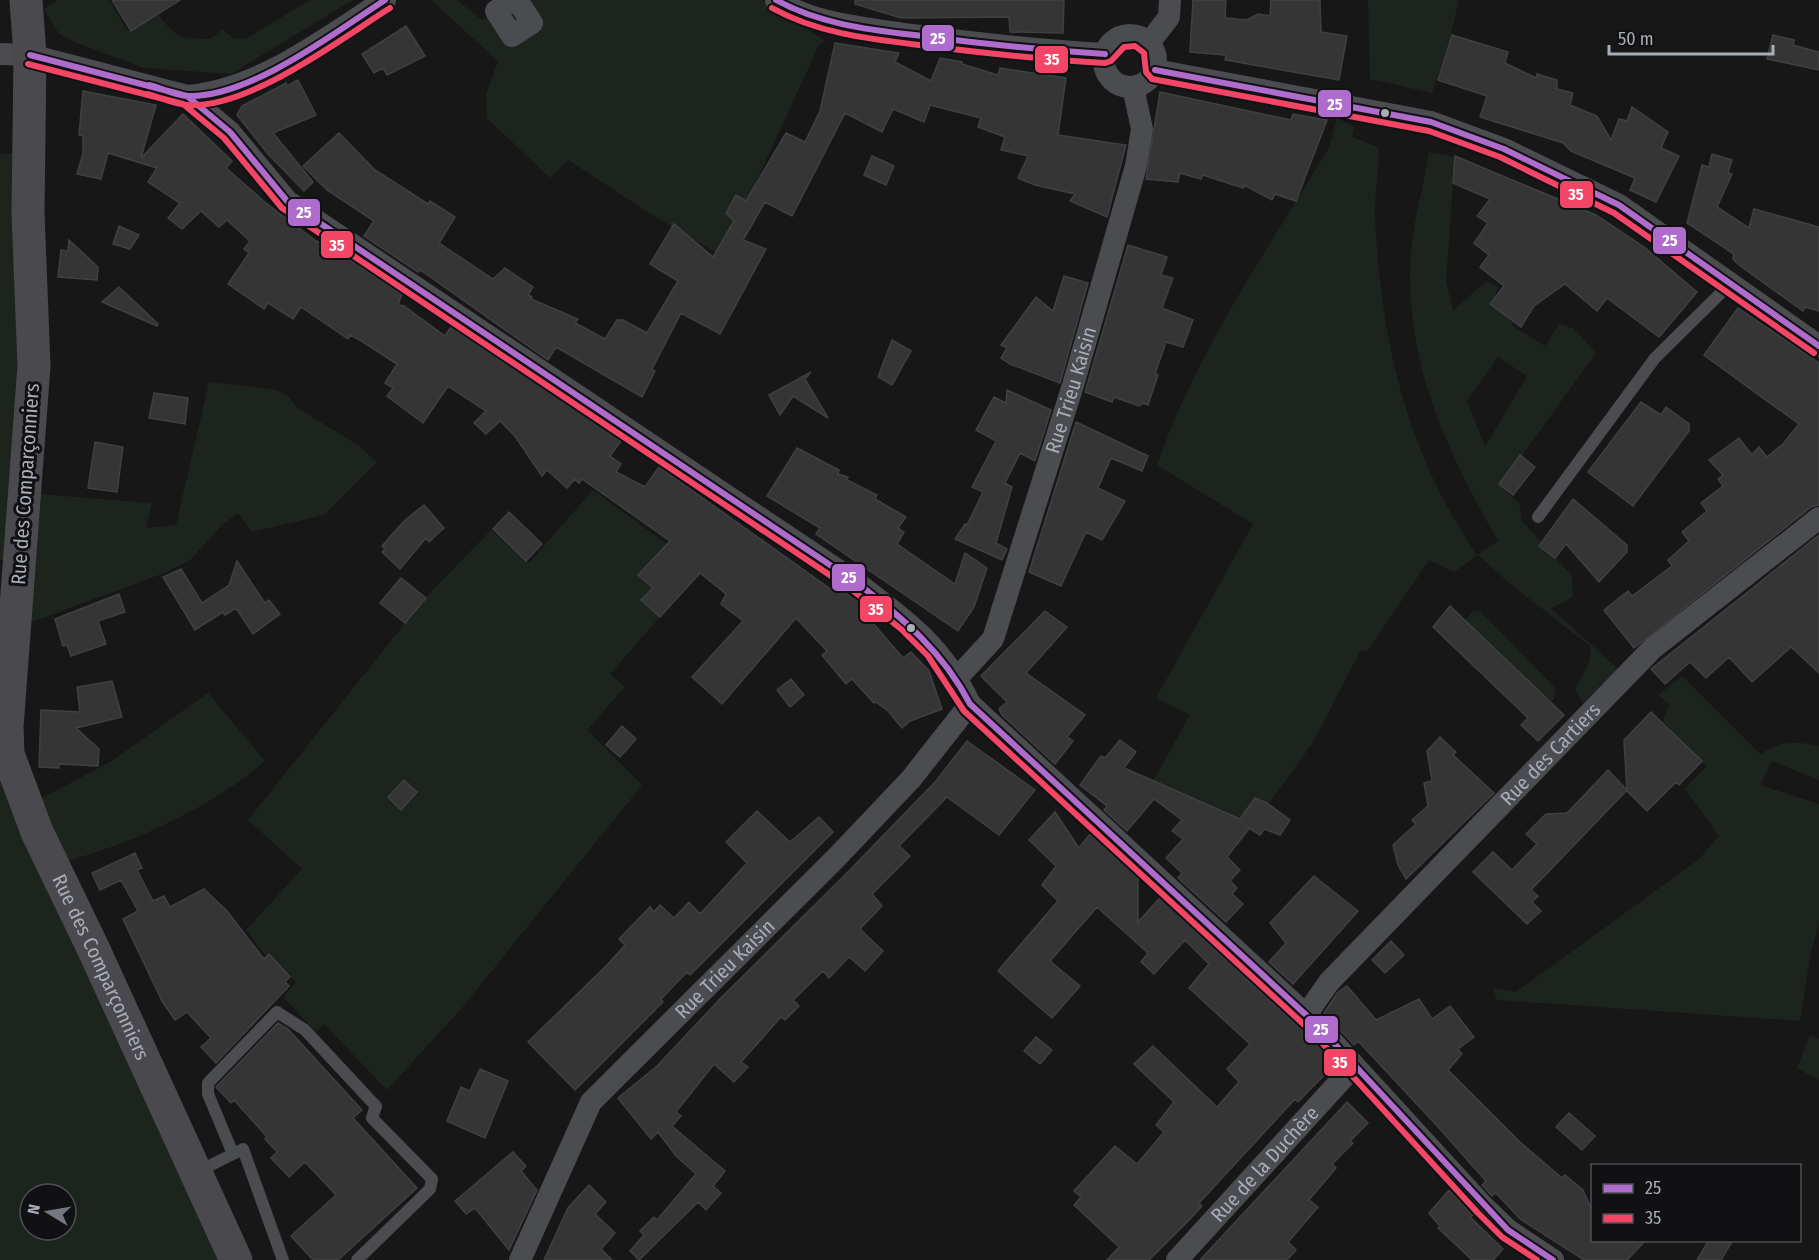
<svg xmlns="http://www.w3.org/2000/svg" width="1819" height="1260" viewBox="0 0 1819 1260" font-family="'Fira Sans Condensed',sans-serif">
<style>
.green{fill:#1d241e;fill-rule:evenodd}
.building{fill:#353536;stroke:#3f4043;stroke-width:1.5}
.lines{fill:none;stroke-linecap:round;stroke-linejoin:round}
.lane{stroke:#4b4c50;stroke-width:12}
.street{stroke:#4b4c50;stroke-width:22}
.secondary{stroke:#4a4a4e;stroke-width:33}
.bus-1-casing{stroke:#111113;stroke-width:10}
.bus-2-casing{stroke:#111113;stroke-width:10}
.bus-1{stroke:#b06ccc;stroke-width:6}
.bus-2{stroke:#f34667;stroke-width:6}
.bus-dot{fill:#a8adb8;stroke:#111113;stroke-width:2}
.labels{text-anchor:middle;stroke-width:6;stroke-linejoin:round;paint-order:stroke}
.street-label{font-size:20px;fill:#a8adb8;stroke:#111113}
.line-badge{stroke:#111113;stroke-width:2}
.badge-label{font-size:16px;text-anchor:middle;font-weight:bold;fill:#fff}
</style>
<rect width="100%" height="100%" fill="#171717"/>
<path class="green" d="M58,0H109L127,30L158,13C174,38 182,39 211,39L222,29L235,39L247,38L310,0H353L231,74L144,68L74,42L59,34L44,9Z
M431,0H457L482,20L514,0H762L825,41L819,45L722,256L649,213L568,160L550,178L487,118L486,94L498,61Z
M1368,0H1459L1449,42L1432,93L1370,79Z
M1337,118L1354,127L1352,137L1378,147C1380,171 1374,195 1375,220C1382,344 1406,451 1477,555L1498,541C1446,450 1403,359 1411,251C1414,217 1424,185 1429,152L1455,157L1446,281L1453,311L1486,281L1499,287L1495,294L1513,326L1545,346L1559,324L1573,328L1596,353L1500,486L1519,503L1522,521L1572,576L1573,597L1551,608L1618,669L1583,703L1575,689C1581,676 1594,661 1590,646L1509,583L1478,555L1454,572L1429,560L1366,653L1361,650L1312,744L1239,845L1165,808L1178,792L1153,781L1190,715L1156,698L1253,524L1157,465C1197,351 1267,250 1329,148ZM1498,357L1527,376L1485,447L1467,401Z
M14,153L18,380L4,560H0V154Z
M209,382L272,389L286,394L298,408L358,445L377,462L324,515L252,532L238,513L222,525L190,560L167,572L21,626L38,494L152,503L146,528L176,525Z
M593,490L679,553L670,568L641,600L660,617L610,674L625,687L587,730L642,785L461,1009L387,1090L324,1024L316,1032L283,997L296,982L266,956L246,930L302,869L248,820L425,598L491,530L529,563Z
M1474,610L1481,612L1555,688V697L1551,703L1465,620Z
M1682,676L1761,755C1778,740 1797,741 1819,746V780L1772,761L1760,785L1819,804V922L1810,956L1800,1021L1497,1000L1493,988L1516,992L1698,860L1719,836L1685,789L1706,767L1663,721L1669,704L1658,695Z
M208,693L265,761C211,808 128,846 59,863L36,801L110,762Z
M0,762L224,1260H0ZM30,1194H66V1230H30Z
M1810,1035L1819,1039V1080L1797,1068Z"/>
<path class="building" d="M112,0H180L131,31Z
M855,0H1064L1063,33L1010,32L1009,17L901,18L855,4Z
M1193,0H1226L1225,18L1247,20L1258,14L1270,16L1271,0H1320L1321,32L1347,36L1339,80L1225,60L1226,55L1190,52Z
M406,26L425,56L387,75L383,68L374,73L362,54Z
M1452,35L1508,52L1505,63L1536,78L1537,74L1557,80V89L1573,93L1570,105L1597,116L1611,140L1619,119L1627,121L1632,107L1668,132L1661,148L1679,156L1656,202L1630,190L1635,178L1571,151L1563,143L1480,117L1487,96L1438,80Z
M1773,35L1794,40L1793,45L1819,52V70L1767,59Z
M835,43L899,53L895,62L931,81L940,58L962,62V64L998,75L1000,68L1066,78L1058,135L1126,145L1107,217L1070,201L1075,194L1035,185L1018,178L1028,156L1001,150L1005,137L978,127L981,118L930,105L924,122L893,109L882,132L845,113L792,216L765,202L743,240L766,249L720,334L681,313L652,369L655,371L642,397L556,347L548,360L426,274L420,270L418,272L364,236L374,221L327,190L303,166L339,133L375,170L428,204L430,201L455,217L439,243L493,279L505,268L533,287L528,295L532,297L531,299L578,319L575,323L605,339L617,320H623L647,333L678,281L650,264L674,224L713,257L734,221L726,213L736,195L746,201L786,133L805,142L820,111Z
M298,80L316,115L273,133L313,182L304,191L268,154L237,115L242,106L286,83L287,86Z
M83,91L156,105L141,158L183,114L232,161L226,168L266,203L316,241L334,249L402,294L398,305L404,306L445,336L451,327L621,441L610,456L621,464L616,472L645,487L659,467L832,590L836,585L872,612L871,621L903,658L911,652L929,671L942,709L910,721L902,728L888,711L876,702L874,703L852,679L846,684L822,655L827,651L796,618L722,704L692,677L743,621L721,604L726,594L700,573L660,617L641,600L653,588L638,575L670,541L582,479L579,483L575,479L567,488L547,470L542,476L514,435L500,421L486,434L474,423L486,411L448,386L423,423L387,396L393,388L385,383L397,364L360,340L350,335L348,339L301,307L293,319L268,303L264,309L228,284L249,253L244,249L250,241L227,220L219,227L201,211L182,229L168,218L180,203L148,182L157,168L108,153L101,179L77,174L83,153V136L79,135Z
M1160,92L1291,120L1293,114L1327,120L1296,201L1275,194L1272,200L1244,185L1243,188L1203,175L1201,179L1180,173L1178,182L1146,179Z
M1712,154L1732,160L1728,173L1732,174L1717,207L1749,228L1754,209L1819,227V311L1805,307L1803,311L1739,265L1733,259L1734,254L1687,223L1702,165L1709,167Z
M872,156L894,166L886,185L864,175Z
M1455,156L1596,215L1644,247L1697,292L1659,337L1607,298L1597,311L1565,284L1534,306L1521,327L1490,304L1504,286L1480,267L1489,255L1474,243L1488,223L1477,216L1490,199L1453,183Z
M119,226L139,235L130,249L113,244Z
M69,240L98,267L97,280L58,277L61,250L68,251Z
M1128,245L1167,257L1161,275L1173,278L1162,308L1193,320L1183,347L1166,342L1155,374L1158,375L1148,405L1143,403L1139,406L1114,397L1112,402L1085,392Z
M1064,276L1088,283L1060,383L1010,364L1001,358L1007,348L1001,345L1036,297L1053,311Z
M119,287L158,324L157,326L102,302Z
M1738,308L1819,363V505L1811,507L1634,648L1604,610L1628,591L1632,596L1672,566L1668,560L1689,541L1682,532L1707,511L1701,503L1723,486L1718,479L1723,475L1709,460L1739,438L1752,455L1759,447L1767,457L1783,444L1799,424L1704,355Z
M892,340L911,351L892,385L878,377Z
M811,372L805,379L828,418L793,396L780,415L769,395Z
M1007,390L1051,410L1035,461L1020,453L1005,483L1012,487L996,543L1007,549L1002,560L955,539L965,524L967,525L983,492L972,487L996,441L976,430L994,397L1006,403Z
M154,393L188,398L185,424L149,418Z
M1641,402L1661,415L1666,407L1689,424V431L1633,506L1588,472Z
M1076,422L1148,456L1142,471L1111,458L1098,488L1125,501L1102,540L1086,532L1061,586L1029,572Z
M95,442L123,447L117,492L88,488Z
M797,448L839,470L838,474L848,477L847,480L877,495L875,499L906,517L898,528L904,532L897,544L955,584L965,553L987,568L974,607L958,631L816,534L820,528L767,496Z
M1520,455L1535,467L1513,495L1499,484Z
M1573,499L1627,545V552L1599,582L1566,544L1555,558L1539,546Z
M424,505L444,528L429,542L426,538L400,569L382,552L385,549L382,546L404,521Z
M509,512L542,544L526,561L493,529Z
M1819,535V673L1791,647L1752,682L1729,657L1706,678L1690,662L1665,684L1651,669Z
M237,561L265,603L269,600L280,614L253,634L236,608L225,615L223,612L195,630L163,577L181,569L202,603L229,585Z
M401,578L426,598L405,623L380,603Z
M119,594L125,612L98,621L106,644L71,656L67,645L63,646L55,619Z
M1450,606L1564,715L1538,741L1521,725L1528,718L1433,627Z
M1045,611L1067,627L1026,673L1085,715L1067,737L1073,741L1055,764L1002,715L999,709L1007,702L981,676Z
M791,679L804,695L790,707L777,690Z
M112,681L122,717L76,728L99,749L98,766L59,764V768L39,767L41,710L80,712L77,687Z
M1651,712L1702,761L1679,785L1676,782L1647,811L1627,791L1624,740Z
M622,726L636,739L620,757L606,745Z
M1440,737L1456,752L1453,755L1494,793L1406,879L1398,865L1393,845L1416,824L1412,820L1428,806L1424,783L1432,781L1427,751Z
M1120,740L1136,752L1124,768L1240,819L1255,798L1267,803L1290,820L1280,835L1264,829L1260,835L1249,828L1227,857L1240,870L1230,881L1237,888L1232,894L1243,904L1226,922L1178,878L1182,873L1166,858L1183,839L1172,831L1182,820L1154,799L1127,831L1104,810L1107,806L1080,785L1101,756L1105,758Z
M967,741L1035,790L999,835L947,797L899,846L910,856L872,894L882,906L860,929L883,951L865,971L849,957L829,978L823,971L793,1000L799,1006L785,1020L781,1017L741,1062L748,1067L734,1082L714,1064L676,1112L681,1116L672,1126L725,1171L713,1186L721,1193L706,1210L698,1202L639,1260L630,1251L644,1235L640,1231L654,1217L657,1220L696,1174L676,1156L658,1132L651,1139L618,1098L657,1066L719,1000L847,873L936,781Z
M1608,770L1627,790L1531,890L1538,896L1532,902L1541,911L1527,924L1473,872L1493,852L1512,870L1537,844L1526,834L1546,814L1567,813Z
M404,780L417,792L401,810L388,797Z
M757,811L790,842L819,817L833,832L690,975L687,972L661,999L663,1002L575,1090L528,1042L608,964L625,945L619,939L650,907L654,912L660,905L674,918L689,902L699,913L702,912L747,863L726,842Z
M1055,812L1079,848L1090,834L1138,878V922L1160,898L1308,1036L1335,1064L1298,1102L1295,1099L1199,1203L1202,1206L1189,1220L1149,1260H1107L1119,1247L1074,1205L1081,1197L1074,1191L1115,1146L1137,1164L1164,1132L1156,1125L1174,1102L1134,1064L1153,1046L1217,1107L1239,1082L1227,1069L1250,1044L1189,988L1209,964L1185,940L1154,974L1141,962L1148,953L1097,907L1050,961L1080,986L1052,1018L998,971L1058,901L1042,885L1056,866L1029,840Z
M135,853L142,868L137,870L153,901L164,896L170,907L204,889L227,911L264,959L269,954L290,977L285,982L289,986L216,1063L201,1047L211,1038L187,1012L175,1020L162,1001L123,919L138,911L121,880L100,890L92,873Z
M1314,876L1358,911L1293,984L1269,962L1286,943L1270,923Z
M1391,941L1404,955L1385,973L1372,960Z
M1347,986L1376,1020L1419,999L1432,1019L1450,1006L1474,1037L1458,1049L1462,1054L1448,1070L1520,1142L1562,1178L1565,1175L1583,1190L1593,1213V1240H1646L1627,1260H1584L1520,1219L1496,1193L1492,1196L1482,1185L1486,1181L1439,1128L1358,1041L1354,1045L1324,1013L1338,992Z
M278,1023L288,1029L362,1110L353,1118L417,1188L338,1260H313L291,1236L336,1195L305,1162L289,1177L271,1158L277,1152L265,1139L267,1137L234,1100L231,1103L216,1087Z
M1036,1037L1052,1050L1040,1064L1024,1051Z
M480,1069L508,1081L485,1138L447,1121L461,1087L470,1091Z
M1347,1102L1368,1123L1350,1141L1353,1143L1332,1164L1336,1168L1309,1200L1318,1207L1288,1242L1296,1250L1287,1260H1200Z
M1569,1113L1595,1136L1582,1150L1556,1127Z
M513,1152L526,1166L521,1171L537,1190L509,1250L475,1208L466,1214L455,1201Z
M589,1185L606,1202L595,1214L615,1233L601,1249L612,1260H544L568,1208Z
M1449,1190L1473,1215L1470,1217L1503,1249L1493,1260H1472L1438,1228L1440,1226L1429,1213Z
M1709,1240H1733L1721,1260H1697Z"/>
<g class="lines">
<path class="lane" d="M1538,517L1655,358L1731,283
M233,1154L208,1094V1083L277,1012L305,1030L372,1102L376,1106L372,1118L432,1179L430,1189L357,1260
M197,1172L243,1149L283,1260"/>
<g class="street">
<path d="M513,0L496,11L512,36L532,23L517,0"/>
<path d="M776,0C814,24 860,27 904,34C971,43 1037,50 1105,54"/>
<circle cx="1130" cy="61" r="26"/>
<path d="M1149,43L1169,17L1170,0"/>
<path d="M0,54L30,55L187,96C260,90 325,38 385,0"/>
<path d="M1155,70L1431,122L1504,149L1619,205L1819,346"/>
<path d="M187,96L230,132L287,201L857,583C906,620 943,647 970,704L1318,1026L1483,1206L1508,1230L1553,1260"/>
<path id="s1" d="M957,678L993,639L1073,385L1136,166L1142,129L1133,87"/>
<path id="s2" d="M1306,1015L1329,982L1653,648L1819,518"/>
<path id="s3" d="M520,1260L591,1102L836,858L911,779L970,704"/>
<path id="s4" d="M1177,1260L1354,1066"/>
</g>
<path class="secondary" id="s5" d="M26,0L30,55L28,213L34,366L7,727L8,754L37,832L93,948L236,1260"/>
<g class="bus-1-casing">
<path id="bus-1" d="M776,0C821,25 872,30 922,36C983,44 1044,50 1105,54
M30,55L187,96L230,132L287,201L857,583C903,618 943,652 970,704L1318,1026L1508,1230L1553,1260
M1155,70L1431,122L1504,149L1619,205L1819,346
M149,85C162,88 176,96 189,96C251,97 334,33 385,0"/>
</g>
<g class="bus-2-casing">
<path id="bus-2" d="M772,8C822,36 880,40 936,47C992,54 1049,60 1105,63L1111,61L1124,47L1135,46L1144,53L1146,72L1152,79L1429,131L1500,157L1614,213L1814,353
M28,64L183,104L224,138L282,208L852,590L901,629L928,656L964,711L1312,1032L1477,1212L1502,1237L1537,1260
M147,94C160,97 173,104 187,105C249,109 339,40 390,8"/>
</g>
<use href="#bus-1" class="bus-1"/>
<use href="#bus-2" class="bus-2"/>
</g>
<g class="bus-dot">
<circle cx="1385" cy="113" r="5"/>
<circle cx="911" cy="628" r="5"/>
</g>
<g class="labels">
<g class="street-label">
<text dy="7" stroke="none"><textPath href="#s1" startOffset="314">Rue Trieu Kaisin</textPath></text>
<text transform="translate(25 484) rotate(-86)" y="7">Rue des Comparçonniers</text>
<text dy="7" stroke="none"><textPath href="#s2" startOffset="358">Rue des Cartiers</textPath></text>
<text dy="7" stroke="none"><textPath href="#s5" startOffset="988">Rue des Comparçonniers</textPath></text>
<text dy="7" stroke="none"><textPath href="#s3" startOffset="362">Rue Trieu Kaisin</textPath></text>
<text dy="7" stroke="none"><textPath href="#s4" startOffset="130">Rue de la Duchère</textPath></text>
</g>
</g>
<g class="line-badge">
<rect x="921" y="24" width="34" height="28" rx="6" fill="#b06ccc"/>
<rect x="1034" y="45" width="35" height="29" rx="6" fill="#f34667"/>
<rect x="1317" y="89" width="35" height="29" rx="6" fill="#b06ccc"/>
<rect x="1559" y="180" width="35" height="29" rx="6" fill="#f34667"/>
<rect x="287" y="198" width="34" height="29" rx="6" fill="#b06ccc"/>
<rect x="1652" y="226" width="35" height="29" rx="6" fill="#b06ccc"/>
<rect x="320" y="230" width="34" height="29" rx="6" fill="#f34667"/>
<rect x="831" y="563" width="35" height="29" rx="6" fill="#b06ccc"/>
<rect x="859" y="595" width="34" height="28" rx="6" fill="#f34667"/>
<rect x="1304" y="1015" width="35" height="29" rx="6" fill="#b06ccc"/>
<rect x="1323" y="1048" width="34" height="29" rx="6" fill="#f34667"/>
</g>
<g class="badge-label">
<text x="938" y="44">25</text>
<text x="1052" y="65">35</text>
<text x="1335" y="110">25</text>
<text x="1576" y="200">35</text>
<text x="304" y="218">25</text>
<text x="1670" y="246">25</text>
<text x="337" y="251">35</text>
<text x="849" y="583">25</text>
<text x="876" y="615">35</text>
<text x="1321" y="1035">25</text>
<text x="1340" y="1068">35</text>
</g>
<rect x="1591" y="1164" width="210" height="78" fill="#111113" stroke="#4d4f55" stroke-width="1.5"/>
<rect x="1603" y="1184" width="30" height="9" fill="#b06ccc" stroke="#4d4f55" stroke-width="1.5"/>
<text x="1645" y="1194" font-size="18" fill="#a8adb8">25</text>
<rect x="1603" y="1214" width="30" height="9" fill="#f34667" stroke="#4d4f55" stroke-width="1.5"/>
<text x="1645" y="1224" font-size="18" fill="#a8adb8">35</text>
<g transform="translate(48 1212) rotate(281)"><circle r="28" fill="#111113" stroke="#4d4f55" stroke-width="1.5"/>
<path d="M0-4.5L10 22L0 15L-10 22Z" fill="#757880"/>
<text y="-9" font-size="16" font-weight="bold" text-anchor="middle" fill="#a8adb8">N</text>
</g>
<path d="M1609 45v9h164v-9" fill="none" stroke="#a8adb8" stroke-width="3"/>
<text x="1618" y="45" font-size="18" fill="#a8adb8" stroke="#111113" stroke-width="4.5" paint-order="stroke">50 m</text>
</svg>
